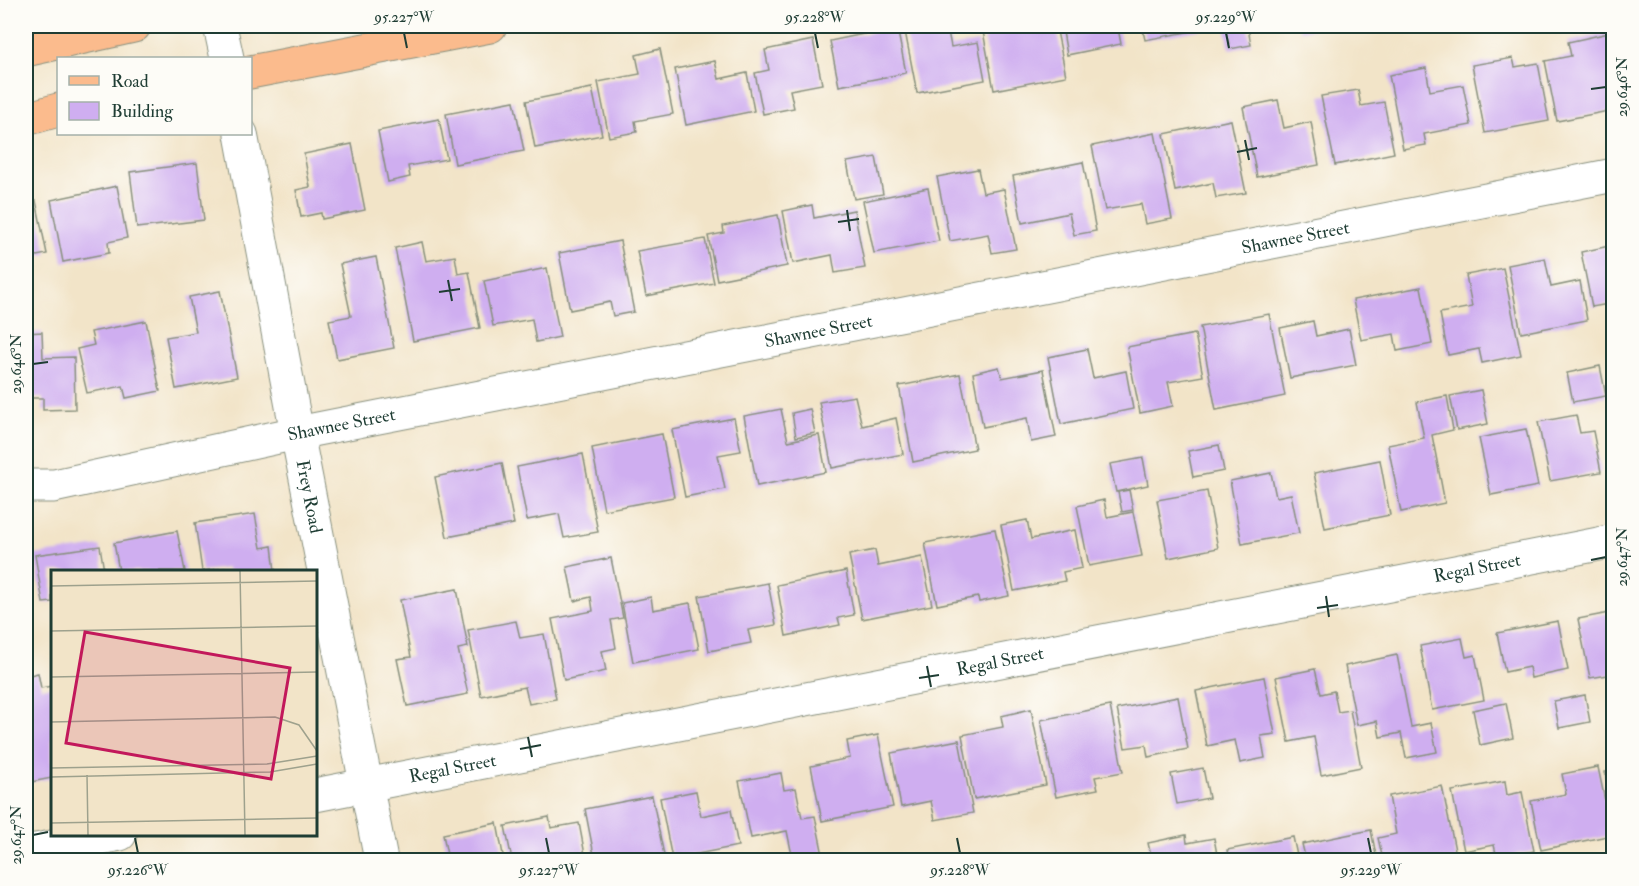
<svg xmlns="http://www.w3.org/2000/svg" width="1639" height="886" viewBox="0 0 1639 886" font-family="'IM FELL Double Pica',serif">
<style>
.building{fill:#cfaef0}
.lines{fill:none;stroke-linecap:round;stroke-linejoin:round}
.minor-casing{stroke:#88907e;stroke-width:35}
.major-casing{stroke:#88907e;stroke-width:35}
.minor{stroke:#fff;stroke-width:33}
.major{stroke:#fbbb8d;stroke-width:33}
.ticks{fill:none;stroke:#1f3d34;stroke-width:2}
.labels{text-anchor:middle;stroke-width:4.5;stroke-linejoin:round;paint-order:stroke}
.street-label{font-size:18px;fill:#1f3d34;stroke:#fdfcf7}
.inset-road{fill:none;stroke:#9ea18d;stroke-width:1.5}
.view{fill:#c2185b;fill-opacity:0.15;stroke:#c2185b;stroke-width:3}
.inset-edge{fill:none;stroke:#1f3d34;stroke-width:3}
.neatline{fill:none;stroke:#1f3d34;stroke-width:2}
.ticks-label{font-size:15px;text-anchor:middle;fill:#1f3d34}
</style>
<rect width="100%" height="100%" fill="#fdfcf7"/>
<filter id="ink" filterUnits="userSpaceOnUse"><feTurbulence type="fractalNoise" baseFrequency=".0167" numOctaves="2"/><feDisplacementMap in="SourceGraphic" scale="12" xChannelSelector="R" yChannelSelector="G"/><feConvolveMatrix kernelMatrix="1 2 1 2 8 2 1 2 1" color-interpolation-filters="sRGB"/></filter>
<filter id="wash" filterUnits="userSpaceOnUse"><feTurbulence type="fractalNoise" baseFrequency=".008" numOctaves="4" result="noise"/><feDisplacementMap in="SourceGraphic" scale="24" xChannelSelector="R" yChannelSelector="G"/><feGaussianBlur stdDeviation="1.35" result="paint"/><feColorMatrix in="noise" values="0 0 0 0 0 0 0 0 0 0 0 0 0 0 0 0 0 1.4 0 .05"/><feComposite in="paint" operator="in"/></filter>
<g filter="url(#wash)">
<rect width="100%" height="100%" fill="#f2e4c8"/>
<g id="blocks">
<path class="building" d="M904,26H947L951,47L978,42L985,80L917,93Z
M982,26H1056L1066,76L994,90Z
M1062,26H1125V27L1118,28L1121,44L1067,55Z
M1142,26H1214V27L1145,40Z
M1225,26H1255L1248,28L1251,45L1230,49Z
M1299,26H1325V27L1300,31Z
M897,27L906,73L839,86L830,41Z
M1609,33L1614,54V110L1557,121L1545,61L1571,56L1568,42Z
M813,40L822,84L790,90L794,108L763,114L755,73L769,70L765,50Z
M660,49L673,114L635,121L637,132L609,137L598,82L640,74L636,55Z
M1513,58L1515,67L1538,63L1549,121L1485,133L1472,65Z
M715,61L719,79L747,73L754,111L686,125L675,69Z
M1426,68L1430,91L1463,85L1471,125L1424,134L1426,145L1403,149L1389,75Z
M592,88L602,135L535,148L526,101Z
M1358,90L1361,106L1384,102L1394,153L1335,165L1321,96Z
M1278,100L1284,128L1311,122L1319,165L1257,177L1243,107Z
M514,101L524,151L455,164L446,114Z
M439,119L447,159L408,166L410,177L388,182L378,131Z
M1231,120L1246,193L1216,198L1213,183L1175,191L1164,134Z
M1155,133L1172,219L1145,224L1141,204L1105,210L1092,146Z
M352,144L365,210L322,219L321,213L301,217L296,190L310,187L304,154Z
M876,157L883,194L854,199L847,162Z
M1083,162L1096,231L1074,235L1069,213L1022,223L1013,176Z
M197,163L204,220L137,228L130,172Z
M978,169L983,193L1004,189L1016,249L992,253L988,234L950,241L937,177Z
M117,186L127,238L108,242L109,253L63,262L51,200Z
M928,188L939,241L874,253L863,201Z
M36,201L47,254L26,258V203Z
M812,205L814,218L854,210L865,268L835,273L832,255L793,263L783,211Z
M778,215L787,266L717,280L708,236L724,233L723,226Z
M705,239L714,283L646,296L637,251Z
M620,241L634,312L613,316L610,302L570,310L559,253Z
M422,242L426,261L455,256L458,274L469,272L480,328L413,341L395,248Z
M1614,245V303L1592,307L1581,252Z
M376,257L394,348L337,359L329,320L351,316L340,264Z
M31,258L34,270L26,273V259Z
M1545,258L1551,287L1580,281L1587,320L1521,333L1508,265Z
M547,268L560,337L536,342L532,319L493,326L484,281Z
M1503,268L1521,355L1482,363L1479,349L1448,355L1440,313L1472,307L1466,275Z
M1421,287L1432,344L1397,351L1394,334L1361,340L1353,300Z
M220,291L237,377L176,389L166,337L196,332L189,297Z
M1269,314L1285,396L1216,410L1200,327Z
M146,321L160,391L126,398L123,386L87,393L77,349L94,345L91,332Z
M1313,321L1316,336L1349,329L1356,365L1290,378L1280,328Z
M42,332L43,358L74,357L75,409L43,410V398H26V333Z
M1195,334L1203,376L1168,382L1173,406L1140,413L1127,347Z
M1087,349L1093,378L1126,371L1133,409L1061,424L1048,357Z
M1600,366L1606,396L1573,402L1567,373Z
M999,367L1002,378L1043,370L1056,437L1031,442L1027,418L983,427L973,373Z
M960,374L975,449L913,462L899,386Z
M1481,390L1488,424L1457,430L1450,396Z
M855,396L862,426L896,418L903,454L832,468L819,402Z
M1447,396L1453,430L1432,435L1445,503L1401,512L1388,445L1424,438L1417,402Z
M781,409L788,441L819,435L826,472L757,486L744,416Z
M810,409L815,433L796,437L792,413Z
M1576,415L1580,433L1593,431L1601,472L1550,481L1538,422Z
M734,418L741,451L718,455L725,489L685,497L672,430Z
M1526,429L1538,486L1491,495L1479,438Z
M662,434L674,497L604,510L592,448Z
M1219,445L1224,471L1193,477L1188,451Z
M583,454L598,532L564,538L559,514L527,520L517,467Z
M1143,458L1148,485L1116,492L1110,464Z
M1380,460L1390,515L1325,528L1314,473Z
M502,463L514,524L447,537L435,477Z
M1271,473L1276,497L1291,494L1299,533L1242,544L1230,481Z
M1129,490L1133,510L1122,512L1118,492Z
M1207,491L1218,548L1168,558L1157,500Z
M1104,500L1107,517L1133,512L1142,556L1089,566L1077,506Z
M255,514L261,548L272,546L275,571H227V568L202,571L195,523Z
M1027,520L1031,539L1075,530L1082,568L1063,572L1065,581L1014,591L1001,525Z
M995,529L1009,596L979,602L978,597L937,605L925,543Z
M177,531L185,571H119L114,543Z
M100,546L104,571H52V602L43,603L35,555Z
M875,550L878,566L922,557L932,605L862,619L849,555Z
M611,558L623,618L611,620L616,648L602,651L606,671L564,680L552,619L593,611L591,597L574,601L567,567Z
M846,571L854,615L838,618L840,625L786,636L777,585Z
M768,583L776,625L748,630L751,643L709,651L699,596Z
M457,589L468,647L458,649L468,694L407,706L397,659L411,657L400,600Z
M651,597L653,610L690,603L699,649L633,662L622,603Z
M1614,612V674L1590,678L1578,619Z
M516,621L520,638L544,634L556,699L529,704L525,687L481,696L468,630Z
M1558,621L1568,670L1531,678L1529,667L1505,672L1497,633Z
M1462,638L1466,657L1475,655L1484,700L1432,710L1420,646Z
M1397,655L1411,727L1431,723L1437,752L1406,758L1401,733L1380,737L1377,721L1357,725L1345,666Z
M1315,669L1321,694L1334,691L1338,712L1350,710L1361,767L1321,775L1314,737L1289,742L1276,677Z
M38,673L41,688L52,686V778L26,783V676Z
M1264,677L1275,734L1261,736L1265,758L1240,763L1235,740L1207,746L1196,691Z
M1585,695L1590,722L1559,728L1554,701Z
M1178,697L1188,749L1148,757L1146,745L1125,748L1117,709Z
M1506,703L1513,738L1480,745L1473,710Z
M1110,706L1123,772L1095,777L1098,789L1056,797L1041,720Z
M1031,709L1046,785L974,799L962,735L1003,727L1001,716Z
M878,735L893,807L822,821L811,766L850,758L847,741Z
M959,740L973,813L935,820L931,801L901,807L891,753Z
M1598,767L1612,835L1541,850L1531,801L1566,794L1562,774Z
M1203,768L1209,798L1177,804L1171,774Z
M1614,770V811H1612L1605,772Z
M781,773L784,790L796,788L802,818L815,816L824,860H793L787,831L751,838L739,781Z
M1505,781L1507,795L1522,792L1534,851L1497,858L1494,845L1464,851L1452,791Z
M1442,786L1457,860H1383L1378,838L1396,834L1389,796Z
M696,791L701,816L731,810L738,846L672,859L660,798Z
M652,796L665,860H620L619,856L595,860L585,809Z
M549,817L551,828L579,823L586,860H512L505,826Z
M497,823L504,860H448L443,834Z
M1371,830L1377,860H1306L1302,844Z
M1186,835L1187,843L1214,838L1218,860H1152L1148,843Z
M1293,837L1298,860H1229L1227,850Z"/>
</g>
</g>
<g filter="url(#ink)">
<use href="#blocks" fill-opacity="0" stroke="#88907e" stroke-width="1.5"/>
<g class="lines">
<g class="minor-casing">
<g id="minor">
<path d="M220,26L227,58"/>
<path id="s1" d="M241,134L297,433L381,860"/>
<path id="s2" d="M26,486H54L297,433L1614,175"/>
<path id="s3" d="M315,795L1614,541"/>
<path d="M26,852L120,834"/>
</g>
</g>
<g class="major-casing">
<path id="major" d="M26,50L134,26
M250,72L490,26
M26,119L58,110"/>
</g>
<use href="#minor" class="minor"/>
<use href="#major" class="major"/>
</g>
</g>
<path class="ticks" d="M404,33L407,48M815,33L818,48M1226,33L1229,48M1591,89L1606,87M1245,140L1249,160M1237,152L1257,148M847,210L850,231M838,222L859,219M448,280L452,301M439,292L460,289M33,364L48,362M1591,560L1606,557M1326,596L1329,617M1317,608L1338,605M927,666L931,687M919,678L939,675M528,737L532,757M520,749L541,745M33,835L48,832M135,838L138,853M546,838L549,853M957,838L960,853M1368,838L1371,853"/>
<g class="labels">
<g class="street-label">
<text dy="6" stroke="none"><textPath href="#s2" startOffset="1294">Shawnee Street</textPath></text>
<text dy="6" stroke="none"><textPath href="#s2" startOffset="808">Shawnee Street</textPath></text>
<text dy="6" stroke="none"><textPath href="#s2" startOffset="322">Shawnee Street</textPath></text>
<text dy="6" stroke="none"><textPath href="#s1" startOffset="369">Frey Road</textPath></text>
<text dy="6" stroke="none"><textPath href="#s3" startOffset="1184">Regal Street</textPath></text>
<text dy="6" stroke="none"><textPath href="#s3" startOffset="698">Regal Street</textPath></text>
<text dy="6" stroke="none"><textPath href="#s3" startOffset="140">Regal Street</textPath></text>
</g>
</g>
<g transform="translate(51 570)">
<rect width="266" height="266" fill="#f2e4c8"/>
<path class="inset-road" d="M189,1L194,265M0,16L266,11M0,61L266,56M0,107L266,102M0,152L224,147L248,155L266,181M0,198L216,194L266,186M36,205L37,265M0,207L219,202L266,194M0,253L266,248"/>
<path class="view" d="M34,62L239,98L220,209L15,173Z"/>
<rect width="266" height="266" class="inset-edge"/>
</g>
<rect width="1639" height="886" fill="none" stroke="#fdfcf7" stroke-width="66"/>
<rect x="57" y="57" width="195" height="78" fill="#fdfcf7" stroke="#a4b0a9" stroke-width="1.5"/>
<rect x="69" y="76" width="30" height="9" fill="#fbbb8d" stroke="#a4b0a9" stroke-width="1.5"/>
<text x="111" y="87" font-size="18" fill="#1f3d34">Road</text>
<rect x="69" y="102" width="30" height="18" fill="#cfaef0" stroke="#a4b0a9" stroke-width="1.5"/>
<text x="111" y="117" font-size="18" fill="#1f3d34">Building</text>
<rect x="33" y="33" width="1573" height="820" class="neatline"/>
<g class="ticks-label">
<text x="404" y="22">95.227°W</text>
<text x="815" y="22">95.228°W</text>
<text x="1226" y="22">95.229°W</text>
<text transform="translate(1622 87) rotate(-90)" y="5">29.646°N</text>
<text transform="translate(16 364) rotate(-90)" y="5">29.646°N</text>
<text transform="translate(1622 557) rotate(-90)" y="5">29.647°N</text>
<text transform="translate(16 835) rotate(-90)" y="5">29.647°N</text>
<text x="138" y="875">95.226°W</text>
<text x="549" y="875">95.227°W</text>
<text x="960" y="875">95.228°W</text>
<text x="1371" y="875">95.229°W</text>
</g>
</svg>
